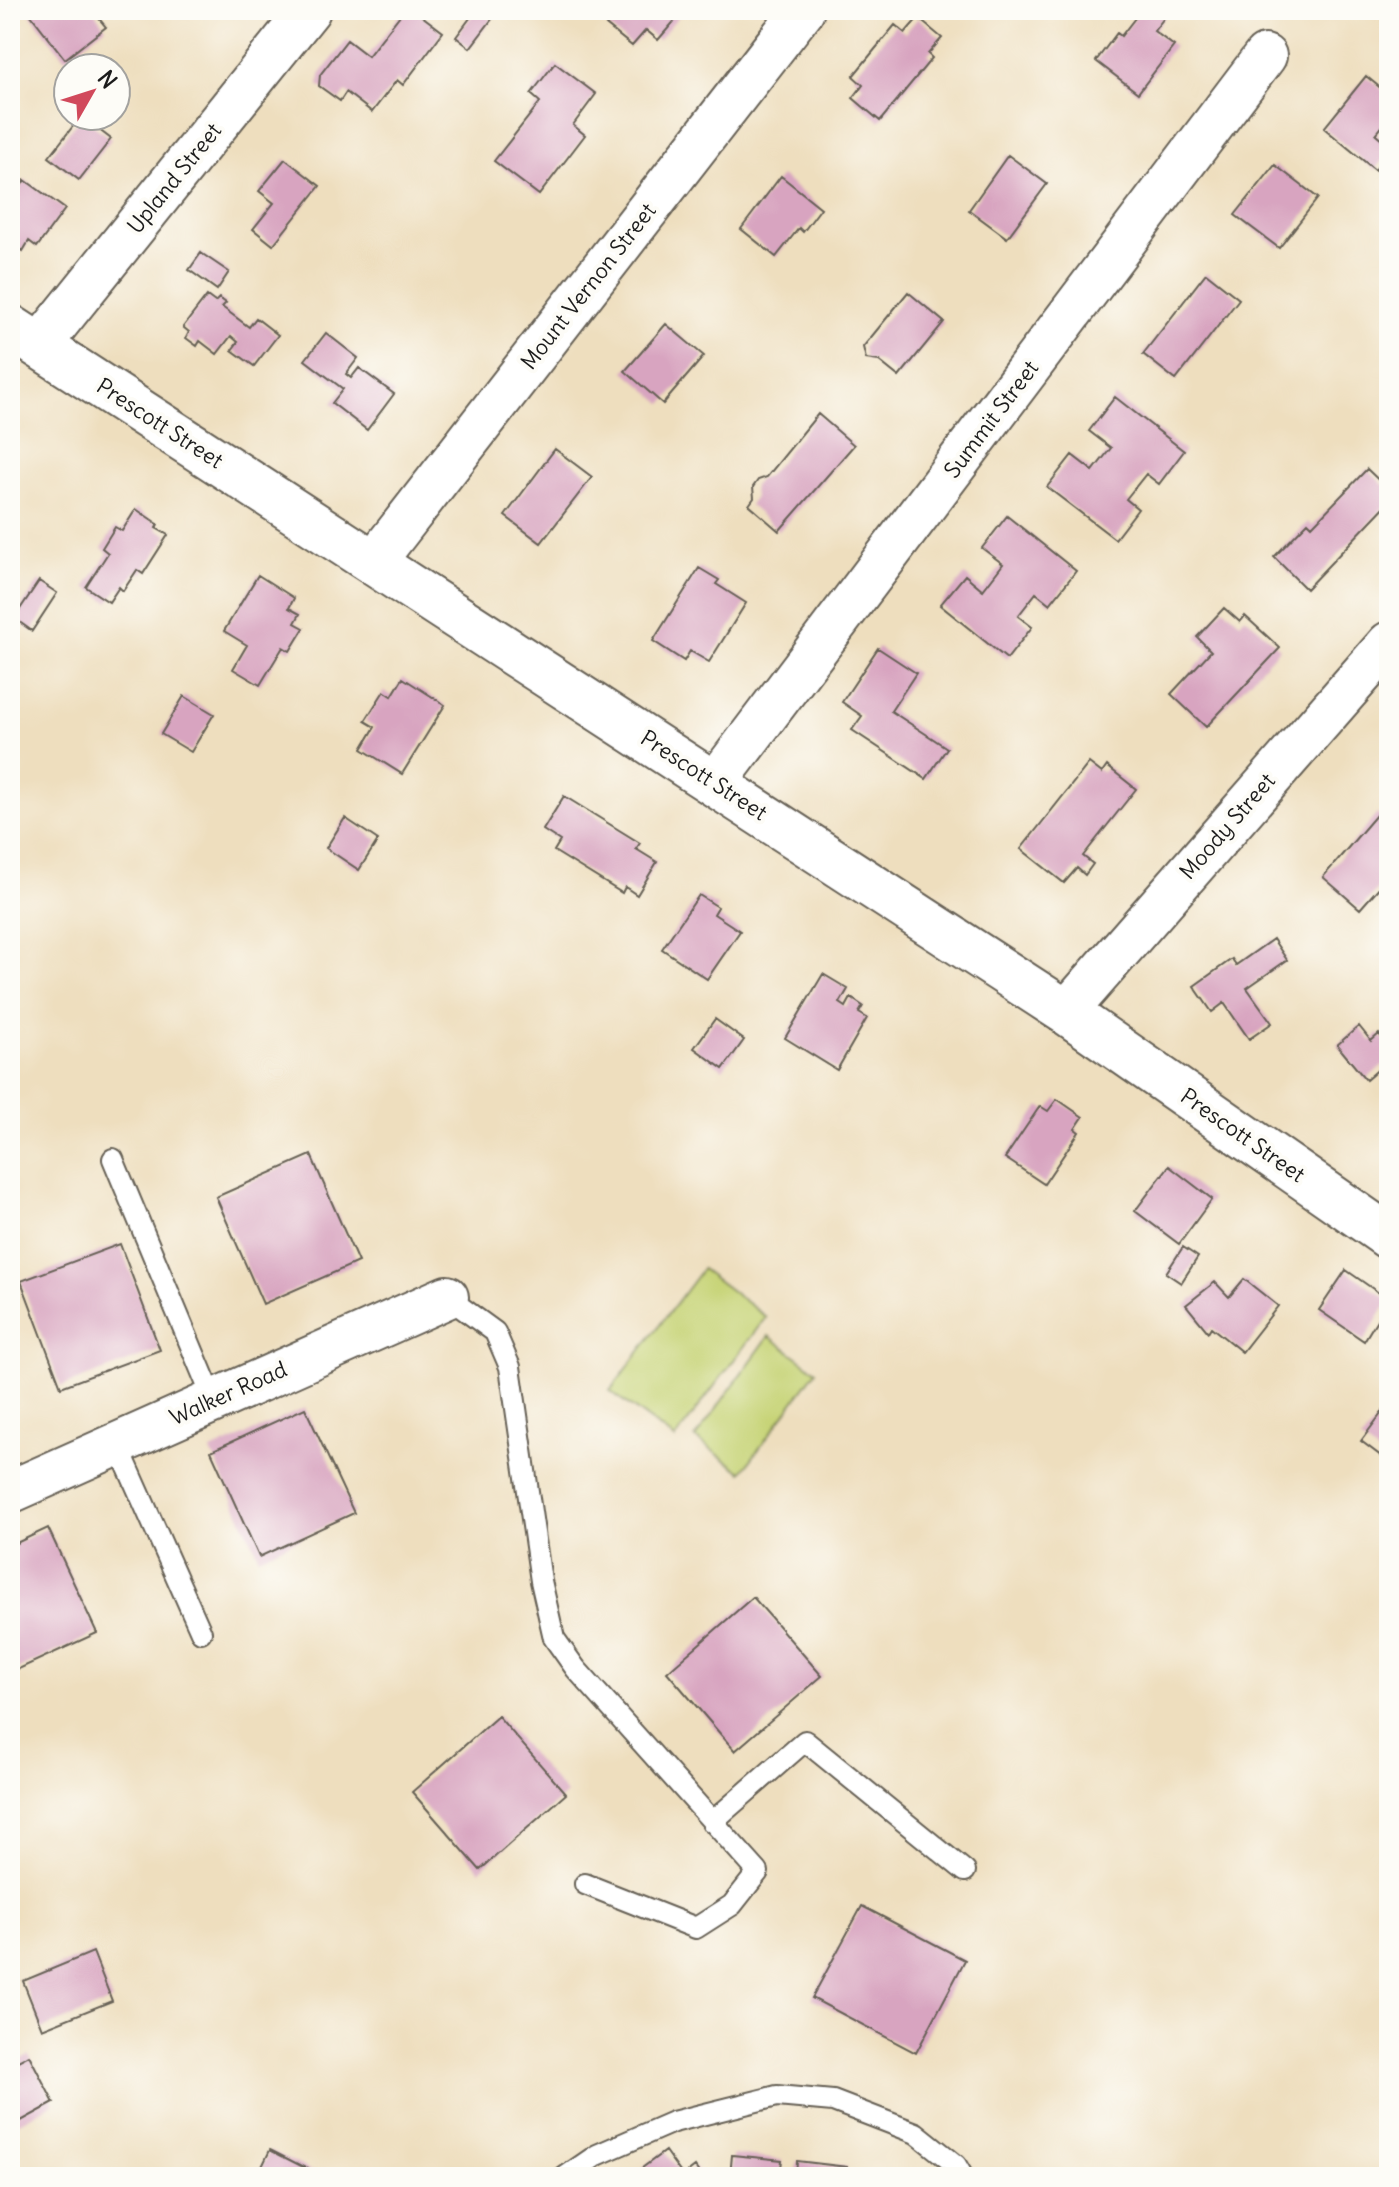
<svg xmlns="http://www.w3.org/2000/svg" width="1399" height="2187" viewBox="0 0 1399 2187" font-family="Delius,sans-serif">
<style>
.green{fill:#c6d375;stroke:#717848;stroke-width:2}
.building{fill:#d8a4c0}
.lines{fill:none;stroke-linecap:round;stroke-linejoin:round}
.service-casing{stroke:#666055;stroke-width:24}
.minor-casing{stroke:#666055;stroke-width:46}
.tertiary-casing{stroke:#666055;stroke-width:48}
.service{stroke:#fff;stroke-width:20}
.minor{stroke:#fff;stroke-width:42}
.tertiary{stroke:#fff;stroke-width:44}
.labels{text-anchor:middle;stroke-width:8;stroke-linejoin:round;paint-order:stroke}
.street-label{font-size:22px;fill:#1c1c1c;stroke:#fdfcf7}
</style>
<rect width="100%" height="100%" fill="#fdfcf7"/>
<filter id="ink" filterUnits="userSpaceOnUse"><feTurbulence type="fractalNoise" baseFrequency=".0125" numOctaves="2"/><feDisplacementMap in="SourceGraphic" scale="16" xChannelSelector="R" yChannelSelector="G"/><feConvolveMatrix kernelMatrix="1 2 1 2 8 2 1 2 1" color-interpolation-filters="sRGB"/></filter>
<filter id="wash" filterUnits="userSpaceOnUse"><feTurbulence type="fractalNoise" baseFrequency=".006" numOctaves="4" result="noise"/><feDisplacementMap in="SourceGraphic" scale="32" xChannelSelector="R" yChannelSelector="G"/><feGaussianBlur stdDeviation="1.8" result="paint"/><feColorMatrix in="noise" values="0 0 0 0 0 0 0 0 0 0 0 0 0 0 0 0 0 1.4 0 .05"/><feComposite in="paint" operator="in"/></filter>
<g filter="url(#wash)">
<rect width="100%" height="100%" fill="#eedebe"/>
<path class="green" d="M702,1269L766,1317L675,1439L610,1391Z
M769,1336L816,1371L742,1472L695,1438Z"/>
<g id="blocks">
<path class="building" d="M27,10H92L106,27L65,59Z
M404,10H414L443,32L403,85L397,80L372,112L346,92L340,101L319,86L320,75L347,40L368,56Z
M476,10L492,19L470,48L456,37Z
M619,10H684L658,40L646,30L632,46L606,25Z
M1124,10H1170L1154,31L1174,46L1138,93L1096,61L1117,33L1121,36L1135,18Z
M918,18L942,38L928,54L932,58L880,121L853,98L863,85L853,76L895,25L905,33Z
M555,63L596,94L573,125L585,135L539,195L494,161L540,102L531,94Z
M1366,76L1389,95V118L1376,134L1389,145V152L1375,170L1324,128Z
M81,116L111,139L79,180L49,157Z
M1008,155L1047,184L1007,238L969,210Z
M285,159L320,186L273,245L253,229L274,203L259,191Z
M1275,165L1318,198L1279,248L1235,215Z
M781,176L821,208L803,232L799,228L776,257L741,229Z
M25,180L65,209L37,247L29,241L23,251L10,241V202Z
M201,253L229,272L217,290L189,270Z
M1206,273L1239,299L1176,380L1143,354Z
M908,292L944,322L899,377L879,361L866,359L863,347Z
M207,296L215,302L219,298L226,303L222,307L249,327L256,318L278,335L254,366L232,350L238,342L231,336L217,354L200,341L197,346L186,338L189,332L183,327Z
M666,324L704,356L663,404L625,371Z
M326,333L358,358L346,374L351,378L359,368L394,394L367,430L332,403L343,389L305,360Z
M1115,397L1184,451L1159,484L1146,474L1126,499L1138,509L1115,539L1047,487L1072,455L1093,471L1111,448L1089,431Z
M818,414L854,445L779,531L749,505L754,498L753,487L758,480L767,477Z
M555,449L592,477L541,543L505,516Z
M1367,469L1389,490V502L1306,589L1274,557L1308,522L1312,526Z
M136,509L158,524L156,528L168,535L143,574L137,570L123,591L119,587L109,602L86,587L108,553L102,548L115,527L122,531Z
M1007,516L1076,571L1050,604L1036,593L1018,616L1032,627L1007,659L940,605L965,575L983,590L1003,564L982,548Z
M699,568L719,580L716,584L746,603L709,662L690,651L684,661L653,641Z
M258,575L294,598L289,608L300,614L295,623L304,628L290,651L283,647L260,685L233,669L247,645L224,631Z
M39,581L57,593L32,631L14,618Z
M1224,608L1240,622L1245,616L1280,648L1206,727L1171,694L1211,651L1197,637Z
M878,648L916,673L891,711L947,748L926,779L852,730L862,716L842,702Z
M403,678L445,705L402,774L362,749L375,727L365,721L384,691L392,696Z
M184,696L214,714L191,752L161,734Z
M1089,763L1102,773L1107,766L1136,789L1083,856L1093,864L1085,875L1077,868L1064,883L1021,849Z
M564,796L640,843L636,849L657,862L637,895L625,887L622,893L554,851L560,841L543,830Z
M1377,814L1389,825V876L1360,909L1323,877Z
M345,818L378,840L359,870L326,848Z
M699,895L718,907L714,914L740,931L707,979L662,949Z
M1273,939L1287,960L1247,988L1272,1023L1249,1039L1224,1003L1212,1012L1194,986L1232,959L1236,965Z
M823,974L848,989L840,1003L846,1007L851,998L863,1006L859,1013L867,1018L837,1070L785,1038Z
M715,1019L744,1040L723,1069L694,1048Z
M1359,1026L1371,1041L1379,1034L1389,1046V1060L1366,1080L1337,1045Z
M1057,1099L1083,1117L1075,1129L1079,1132L1044,1184L1005,1158L1040,1106L1048,1111Z
M311,1155L358,1262L263,1304L216,1197Z
M1169,1166L1212,1199L1179,1244L1135,1211Z
M120,1244L160,1350L61,1387L21,1281Z
M1183,1247L1198,1257L1181,1283L1166,1273Z
M1346,1270L1389,1300L1364,1341L1319,1310Z
M1244,1279L1278,1306L1242,1352L1211,1327L1208,1332L1186,1305L1215,1282L1229,1297Z
M1389,1403V1454L1385,1459L1361,1441Z
M305,1408L354,1513L259,1557L211,1451Z
M48,1528L97,1633L10,1673V1546Z
M753,1597L822,1676L735,1751L667,1672Z
M498,1716L566,1794L480,1870L412,1792Z
M862,1906L965,1960L916,2053L812,1998Z
M93,1952L112,2001L42,2029L23,1981Z
M29,2055L54,2103L10,2127V2065Z
M270,2150L323,2177H257Z
M665,2151L683,2176L695,2167L702,2177H630Z
M732,2155L782,2160L780,2177H730Z
M797,2161L847,2167L846,2177H796Z"/>
</g>
</g>
<g filter="url(#ink)">
<use href="#blocks" fill-opacity="0" stroke="#666055" stroke-width="2"/>
<g class="lines">
<g class="service-casing">
<path id="service" d="M113,1159L213,1399
M447,1297L495,1332L510,1367L541,1581L554,1638L576,1669L758,1872L732,1905L696,1928L585,1884
M117,1443L201,1632
M712,1822L805,1741L965,1871
M565,2177L597,2155L673,2122L777,2096L833,2101L916,2133L956,2165L963,2177"/>
</g>
<g class="minor-casing">
<path id="minor" d="M40,345L309,10
M374,562L803,10
M716,782L1265,56
M1066,1012L1389,643
M10,1492L447,1297"/>
</g>
<g class="tertiary-casing">
<path id="tertiary" d="M10,327L1066,1012L1389,1237"/>
</g>
<use href="#service" class="service"/>
<use href="#minor" class="minor"/>
<use href="#tertiary" class="tertiary"/>
</g>
</g>
<g class="labels">
<g class="street-label">
<text transform="translate(174 178) rotate(-51)" y="8">Upland Street</text>
<text transform="translate(588 286) rotate(-52)" y="8">Mount Vernon Street</text>
<text transform="translate(991 419) rotate(-53)" y="8">Summit Street</text>
<text transform="translate(160 423) rotate(33)" y="8">Prescott Street</text>
<text transform="translate(704 775) rotate(33)" y="8">Prescott Street</text>
<text transform="translate(1227 826) rotate(-49)" y="8">Moody Street</text>
<text transform="translate(1243 1135) rotate(35)" y="8">Prescott Street</text>
<text transform="translate(228 1393) rotate(-24)" y="8">Walker Road</text>
</g>
</g>
<rect width="1399" height="2187" fill="none" stroke="#fdfcf7" stroke-width="40"/>
<g transform="translate(92 92) rotate(51)"><circle r="38" fill="#fdfcf7" stroke="#a3a29f" stroke-width="2"/>
<path d="M0-6L14 30L0 20L-14 30Z" fill="#d1495b"/>
<text y="-12" font-size="22" font-weight="bold" text-anchor="middle" fill="#1c1c1c">N</text>
</g>
</svg>
